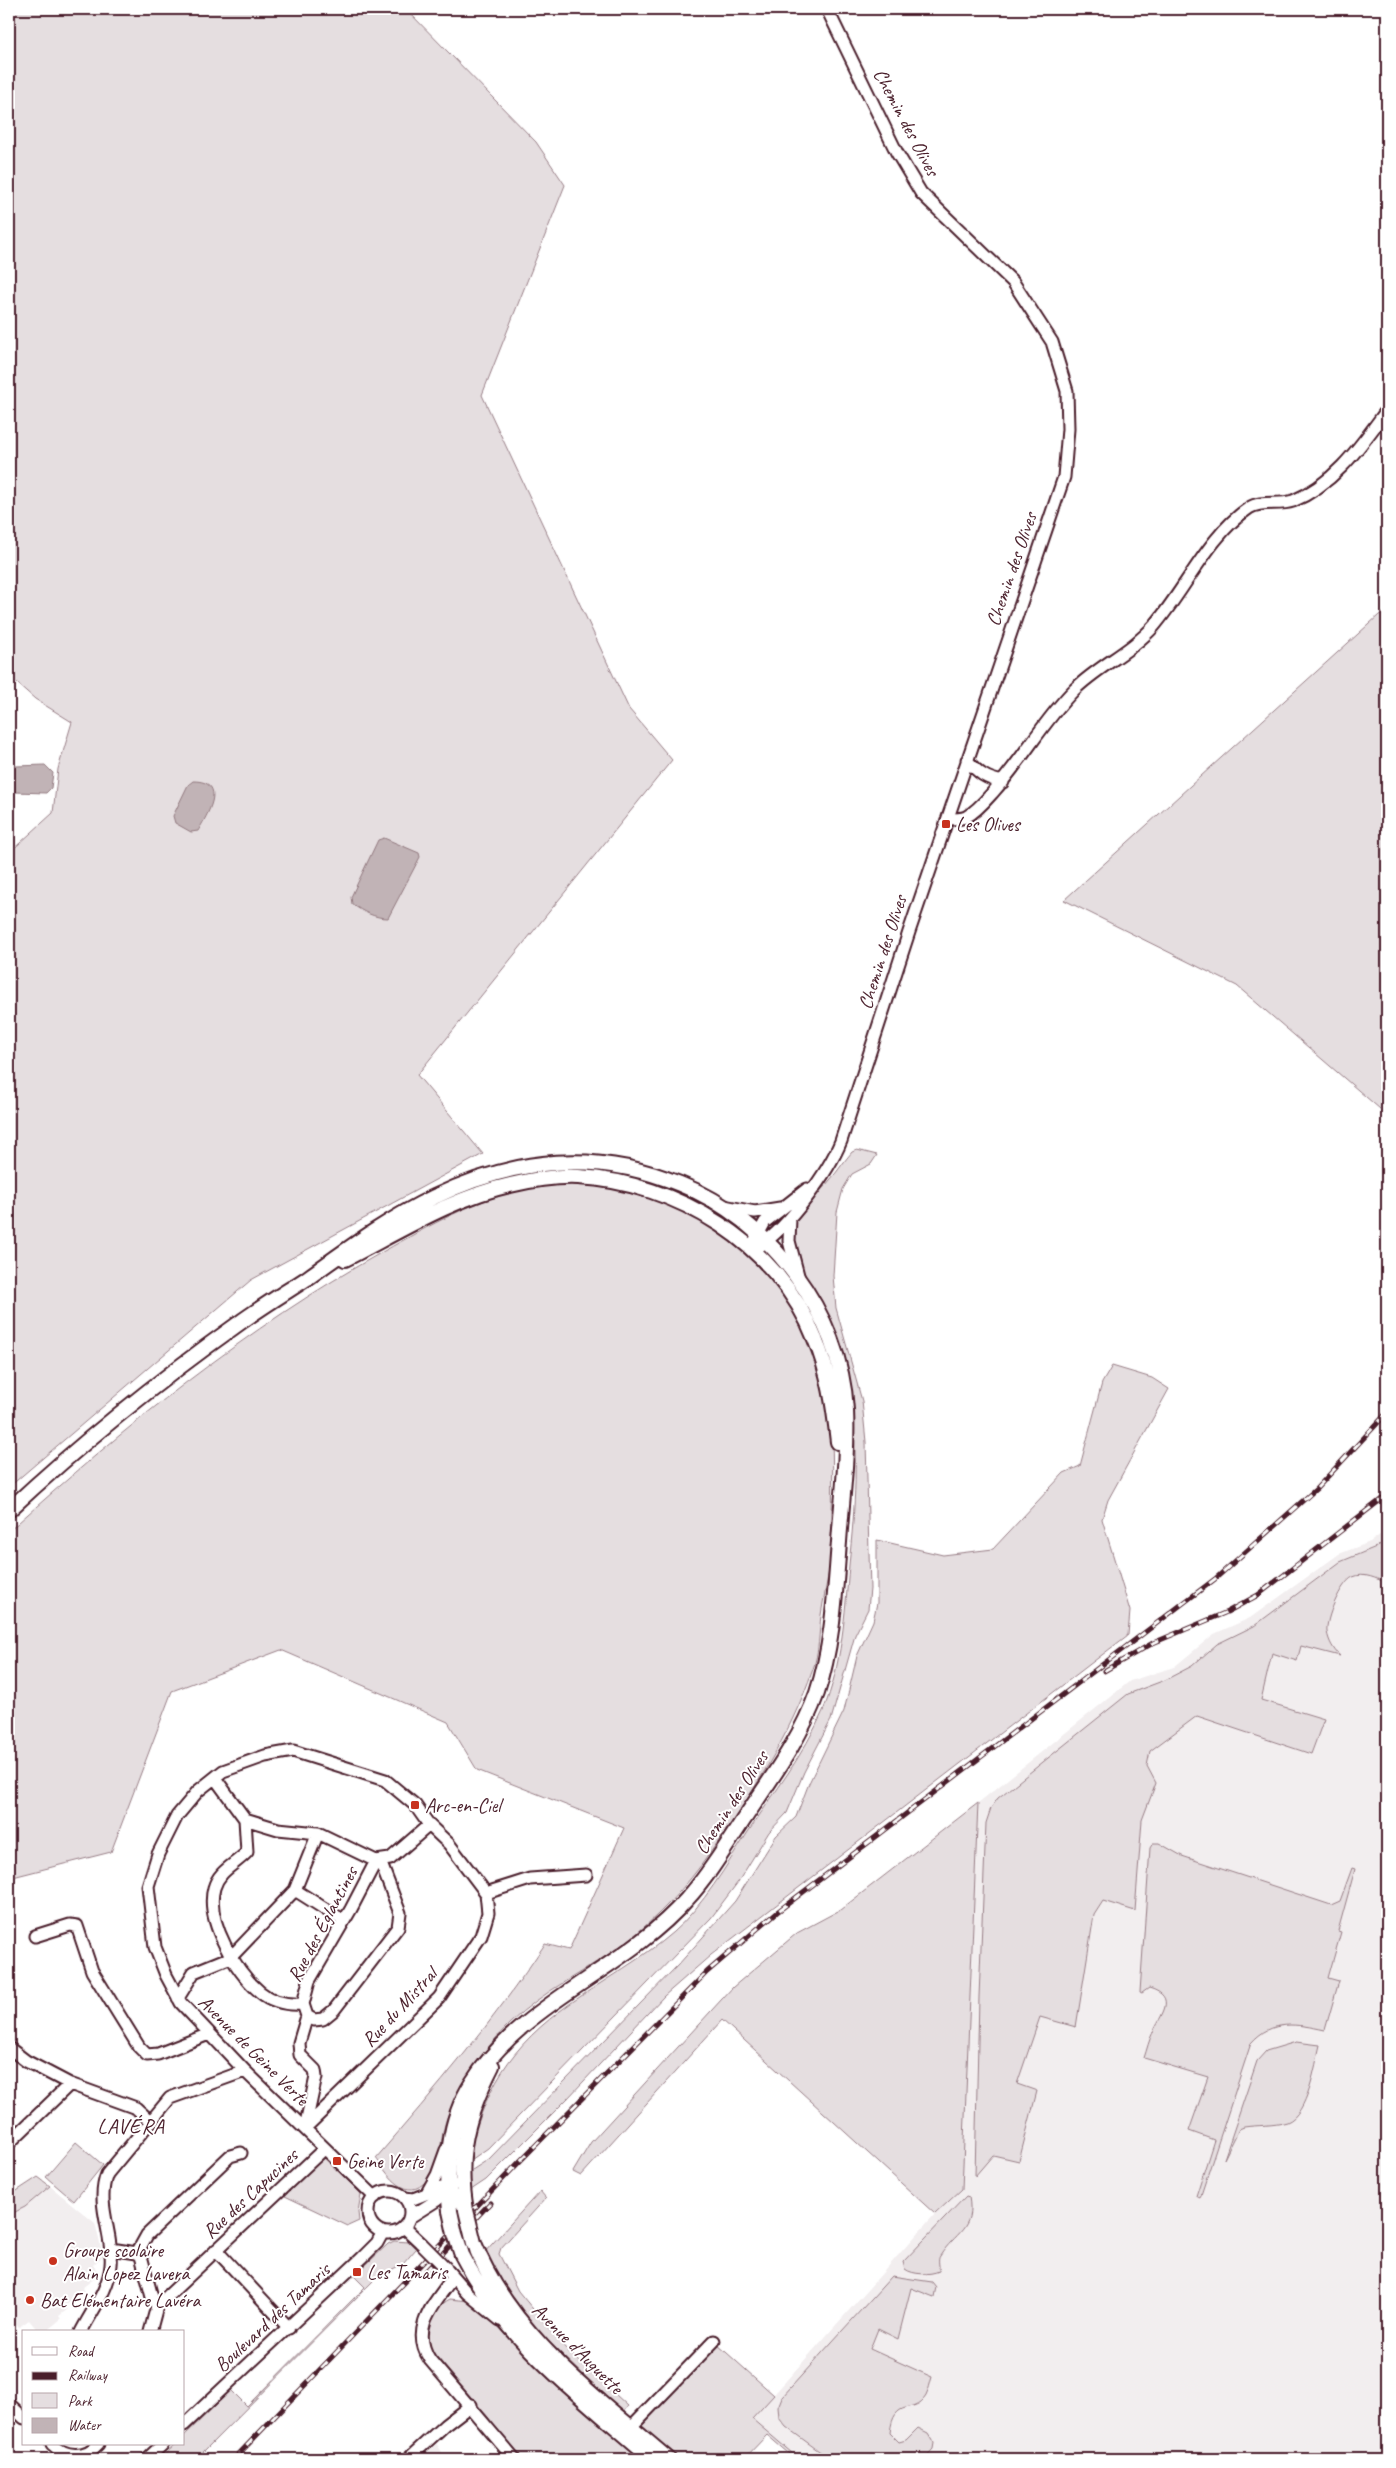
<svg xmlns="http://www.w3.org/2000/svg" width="1396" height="2468" viewBox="0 0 1396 2468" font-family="Caveat,sans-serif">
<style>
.built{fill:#f2eeef}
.green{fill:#e5dee0;stroke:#987e86}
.water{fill:#c1b3b6;stroke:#91787e}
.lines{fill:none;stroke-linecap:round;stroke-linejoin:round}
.minor-casing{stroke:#4a1f2b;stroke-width:15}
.major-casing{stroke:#4a1f2b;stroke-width:18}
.minor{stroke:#fff;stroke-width:11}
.major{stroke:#fff;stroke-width:14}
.rail-casing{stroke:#4a1f2b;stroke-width:5}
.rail{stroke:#fff;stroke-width:3;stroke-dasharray:9;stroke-linecap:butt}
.minor-bridge-casing{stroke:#4a1f2b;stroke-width:15;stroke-linecap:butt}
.major-bridge-casing{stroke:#4a1f2b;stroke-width:18;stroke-linecap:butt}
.minor-bridge{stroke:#fff;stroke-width:11}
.major-bridge{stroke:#fff;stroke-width:14}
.poi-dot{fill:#c8321e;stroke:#fff;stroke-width:2}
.labels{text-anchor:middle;stroke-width:4;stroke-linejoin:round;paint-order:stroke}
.street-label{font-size:20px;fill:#4a1f2b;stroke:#fff}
.poi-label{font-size:20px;fill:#4a1f2b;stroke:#fff;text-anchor:start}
.neighbourhood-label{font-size:21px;letter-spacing:1px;fill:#4a1f2b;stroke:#fff}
</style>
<rect width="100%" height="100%" fill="#fff"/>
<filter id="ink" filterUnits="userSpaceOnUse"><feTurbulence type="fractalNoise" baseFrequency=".02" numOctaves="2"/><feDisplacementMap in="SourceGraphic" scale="10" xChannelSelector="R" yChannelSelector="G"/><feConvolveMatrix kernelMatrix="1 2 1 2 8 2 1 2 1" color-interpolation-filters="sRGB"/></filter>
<g filter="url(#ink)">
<path class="built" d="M1387,1530V2459H799L752,2419L935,2214L962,2189L978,1803L1130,1681L1174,1667L1214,1634L1250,1618L1339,1554L1370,1542Z
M50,2186L95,2223L103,2256L93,2265L100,2274L82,2288L84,2291L65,2306L68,2309L59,2316L61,2319L45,2332H39L29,2320L19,2327L9,2316V2215L25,2207Z
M437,2444L446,2459H419Z"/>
<path class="green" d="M9,9H406L536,142L565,185L482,395L629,709L672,760L417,1075L483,1154L251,1280L9,1487V853L53,813L58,769L72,722L35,699L9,676Z
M1387,611V1115L1237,986L1064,900L1379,615Z
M857,1150L877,1155L871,1164L852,1174L843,1189L837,1212L833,1276L836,1308L862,1401L866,1442L870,1589L868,1609L855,1635L831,1720L804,1772L787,1813L769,1832L738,1882L711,1918L488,2148L468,2162C483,2089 510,2046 571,2003C605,1979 642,1959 673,1932C704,1905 726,1866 748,1832C774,1793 804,1754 823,1711C842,1665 845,1614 849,1565C855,1508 859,1451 850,1394C848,1384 847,1373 844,1364C833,1331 790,1264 793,1232C794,1228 796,1220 798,1215C806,1203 821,1192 830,1180C838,1171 844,1161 852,1152Z
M571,1184C602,1187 634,1190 664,1201C746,1233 808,1306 826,1391C834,1430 833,1474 832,1514C832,1527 832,1541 831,1555C829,1575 824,1595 821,1615C819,1633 819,1653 813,1669C790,1736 751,1796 710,1853C686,1887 658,1917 626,1942C587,1971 543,1990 509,2024C483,2050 462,2082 448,2115C439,2136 443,2167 423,2184C404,2201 385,2171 376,2158C435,2090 495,2020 545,1944L569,1950L624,1828L477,1770L448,1722L281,1650L172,1691L111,1852L9,1878V1531C126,1426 246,1328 384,1251C429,1226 475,1199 525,1189C540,1186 556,1186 571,1184Z
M1112,1366L1152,1378L1169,1389L1108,1500L1102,1519L1130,1611L1128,1635L711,1955L664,1996L567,2099L486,2180L468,2192L466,2174L489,2159L678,1965L735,1901L776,1836L796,1817L809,1783L844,1711L857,1656L873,1621L877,1603V1540L943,1555L993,1549L1064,1473L1080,1466L1102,1383Z
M1387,1540V1583C1377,1579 1364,1572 1353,1577C1341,1582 1325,1620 1327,1632C1329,1642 1333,1649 1340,1656L1301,1646L1297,1661L1272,1653L1261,1700L1324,1719L1311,1754L1197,1716L1150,1751L1147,1766L1156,1783L1142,1820L1135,1911L1103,1901L1094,1915L1076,2027L1040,2017L1017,2084L1037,2091L1019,2161L993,2155L975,2176L979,1997L986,1823L991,1808L998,1798L1128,1694L1165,1680L1192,1666L1217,1644L1254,1626L1340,1562L1376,1547Z
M978,1803L962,2189L935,2214L722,2020L581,2176L573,2172L591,2142L733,1987L797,1933L840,1910Z
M1153,1843H1159L1182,1856L1331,1905L1340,1901L1352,1868L1355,1869L1338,1931L1341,1932L1328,1978L1339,1981L1325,2030C1297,2024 1272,2019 1251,2043L1200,2198L1196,2196L1214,2140L1189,2131L1208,2077L1144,2058C1147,2049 1149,2040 1153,2032C1160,2015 1179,1997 1149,1988L1142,1993L1140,1992L1150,1848Z
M1296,2042L1320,2045C1315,2065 1308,2114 1287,2122C1274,2126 1257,2125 1244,2127L1239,2129L1224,2159L1257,2061L1266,2051Z
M76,2142L103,2165L74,2201L46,2177Z
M323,2156L361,2194L358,2212L359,2221L348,2226L285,2196L288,2193L286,2191Z
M38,2177L50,2186L25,2207L9,2215V2196Z
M540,2191L546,2198L501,2248L499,2254L518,2291L566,2349L628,2406L623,2412L526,2320L483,2254Z
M966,2196L969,2197C975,2230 955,2232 940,2256C937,2260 940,2266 939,2271C930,2275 913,2275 905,2269L903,2262Z
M394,2241L409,2242L416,2249L403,2264L378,2276L196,2459H160L176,2444H184V2436L231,2390L247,2406L365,2287L354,2276L388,2244Z
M892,2276L932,2282L936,2287L934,2297L911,2288L898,2339L878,2329L870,2349L932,2377C930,2383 929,2390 926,2396C914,2416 894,2396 890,2433L899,2442L906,2440L918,2428L928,2433L934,2443L933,2449L924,2459H830L786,2427L779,2418L778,2407L782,2397Z
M450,2299L469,2301L478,2307L563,2390L644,2459H518L488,2417L426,2344C429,2325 431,2309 450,2299Z
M717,2344L774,2395L752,2419L799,2459H795L767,2435L744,2459H676L640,2428Z"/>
<path class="water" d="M45,765L53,773L51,788L46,793L15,792L11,788L9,774L12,769L16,766Z
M193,781C229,781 207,815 198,831L191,832L175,823L173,816L188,785Z
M384,838L419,853L420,857L388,918C375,918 363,912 352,904L351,897L378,840Z"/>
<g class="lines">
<g class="minor-casing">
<path id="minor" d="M967,760C978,773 986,779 1003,782
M948,819C953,819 961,819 966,817C977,811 986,800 994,791C1023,759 1044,720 1074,690C1098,666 1131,652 1154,626C1185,590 1209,535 1249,508C1261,500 1279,506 1293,501C1335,484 1361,445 1387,410
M724,1206L755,1212L780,1208
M790,1219L789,1241L799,1279
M755,1240L765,1222L807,1189
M760,1246C789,1226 828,1173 841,1141L909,932L1064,477L1068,429L1067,391L1052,342L1013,282L921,193L897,153L827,9
M215,1778L245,1819L247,1852C235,1865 219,1870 214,1888C205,1920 236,1972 260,1992C272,2002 288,2005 303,2004
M245,1819L278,1829L318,1833L376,1861L390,1859L429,1825
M295,1890L344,1921
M486,1893L530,1879L586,1875
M35,1936L70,1925L77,1926L92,1971L139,2047L147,2055L158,2054L209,2034
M178,1998L194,1972L231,1957L295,1890L318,1833
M303,2004L307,2016L314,2020L323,2019L334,2010L398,1927L400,1913L380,1861
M303,2004L309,1981L351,1909L376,1861
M9,2048L26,2061L70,2084L136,2108L151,2122
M305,2128L439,1998L481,1936L488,1913L486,1893
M305,2128L316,2077L315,2070L300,2055L299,2043L307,2016
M9,2143L70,2084
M428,2191L437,2175L446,2150
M368 2212a21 21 0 1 1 42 0a21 21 0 1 1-42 0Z
M375,2197L245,2071L181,2003L166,1975L155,1947L148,1886L158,1854L177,1816L198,1791L223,1771L265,1756L293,1751L385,1780L415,1805L429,1825L449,1844L486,1893
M405,2198L413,2199L441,2188L454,2195L466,2210
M410,2217L437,2200L453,2185
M404,2227L421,2243
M111,2249L137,2253L141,2256L152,2297L157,2306
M216,2250L289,2328
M137,2253L147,2235L230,2156L241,2153
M448,2271L467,2293L500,2320
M453,2277C435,2303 409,2328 430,2360L514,2459
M81,2332C91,2312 109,2289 111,2265C114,2235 95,2204 107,2174L170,2098L245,2071
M150,2332L157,2306L324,2149
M9,2404L24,2418
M184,2425L362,2258L377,2243L383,2232
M631,2427L714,2341
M52,2444C65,2457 85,2459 98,2444
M147,2459L163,2444
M408,2459L445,2425L471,2405"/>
</g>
<g class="major-casing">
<path id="major" d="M345,1259C396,1233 454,1197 510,1185C531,1180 556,1176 578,1177C677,1182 778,1244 815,1339C829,1372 834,1406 838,1442
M9,1510C81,1443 158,1381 238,1324C260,1308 283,1294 306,1279C348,1249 388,1219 434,1197C516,1158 595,1149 680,1184C769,1219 841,1313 846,1410C848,1454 842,1499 839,1542C835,1593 833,1645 817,1693C801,1738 772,1777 746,1816C727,1844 710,1874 687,1899C624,1971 524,2000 472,2083C447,2122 446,2166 450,2211
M466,2210C456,2154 467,2115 492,2066
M474,2243C511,2336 595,2396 668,2459
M462,2255C506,2342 581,2396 653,2459"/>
</g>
<use href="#minor" class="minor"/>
<use href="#major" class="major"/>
<g class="rail-casing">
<path id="rail" d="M1104,1671L1153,1643L1227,1612L1258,1595L1387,1495
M425,2272L490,2203
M234,2459L524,2157L707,1972L777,1912L1215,1579L1316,1489L1387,1413"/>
</g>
<use href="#rail" class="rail"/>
<g class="minor-bridge-casing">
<path id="minor-bridge" d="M421,2243L446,2268"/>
</g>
<g class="major-bridge-casing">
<path id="major-bridge" d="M466,2210L474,2243
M450,2211L455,2234L462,2255"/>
</g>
<use href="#minor-bridge" class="minor-bridge"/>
<use href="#major-bridge" class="major-bridge"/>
</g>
</g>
<g class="poi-dot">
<rect x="941" y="819" width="10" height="10" rx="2.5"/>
<rect x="410" y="1800" width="10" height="10" rx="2.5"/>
<rect x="332" y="2156" width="10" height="10" rx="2.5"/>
<circle cx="53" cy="2261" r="5"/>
<rect x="352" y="2267" width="10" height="10" rx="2.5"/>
<circle cx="30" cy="2300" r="5"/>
</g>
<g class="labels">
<g class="street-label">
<text transform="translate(907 122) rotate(62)" y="7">Chemin des Olives</text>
<text transform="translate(1011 569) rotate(-71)" y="7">Chemin des Olives</text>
<text transform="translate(882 952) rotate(-72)" y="7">Chemin des Olives</text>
<text transform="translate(731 1802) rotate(-57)" y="7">Chemin des Olives</text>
<text transform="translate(322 1924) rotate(-62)" y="7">Rue des Églantines</text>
<text transform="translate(399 2007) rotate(-47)" y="7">Rue du Mistral</text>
<text transform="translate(254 2050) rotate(45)" y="7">Avenue de Geine Verte</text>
<text transform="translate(250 2193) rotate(-43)" y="7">Rue des Capucines</text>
<text transform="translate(272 2317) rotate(-43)" y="7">Boulevard des Tamaris</text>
<text transform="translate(578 2348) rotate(45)" y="7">Avenue d'Auguette</text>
</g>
<g class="poi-label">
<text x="956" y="831">Les Olives</text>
<text x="425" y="1812">Arc-en-Ciel</text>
<text x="347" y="2168">Geine Verte</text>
<text x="63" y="2257">Groupe scolaire<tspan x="63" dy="23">Alain Lopez Lavera</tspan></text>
<text x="367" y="2279">Les Tamaris</text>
<text x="40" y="2307">Bat Elémentaire Lavéra</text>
</g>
<g class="neighbourhood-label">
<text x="131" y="2133">LAVÉRA</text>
</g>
</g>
<rect width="1396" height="2468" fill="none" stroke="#fff" stroke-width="30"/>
<rect x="15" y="15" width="1366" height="2438" fill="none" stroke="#4a1f2b" stroke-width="2" filter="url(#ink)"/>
<rect x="22" y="2330" width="162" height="115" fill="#ffffff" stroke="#b7a5aa"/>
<rect x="32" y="2347" width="25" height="8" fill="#ffffff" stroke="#b7a5aa"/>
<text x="68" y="2356" font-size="15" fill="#4a1f2b">Road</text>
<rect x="32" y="2372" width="25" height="8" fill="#4a1f2b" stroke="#b7a5aa"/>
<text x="68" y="2380" font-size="15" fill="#4a1f2b">Railway</text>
<rect x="32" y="2393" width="25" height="15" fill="#e5dee0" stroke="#b7a5aa"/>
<text x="68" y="2406" font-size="15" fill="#4a1f2b">Park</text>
<rect x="32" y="2418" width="25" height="15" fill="#c1b3b6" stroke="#b7a5aa"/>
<text x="68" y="2430" font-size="15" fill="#4a1f2b">Water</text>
</svg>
